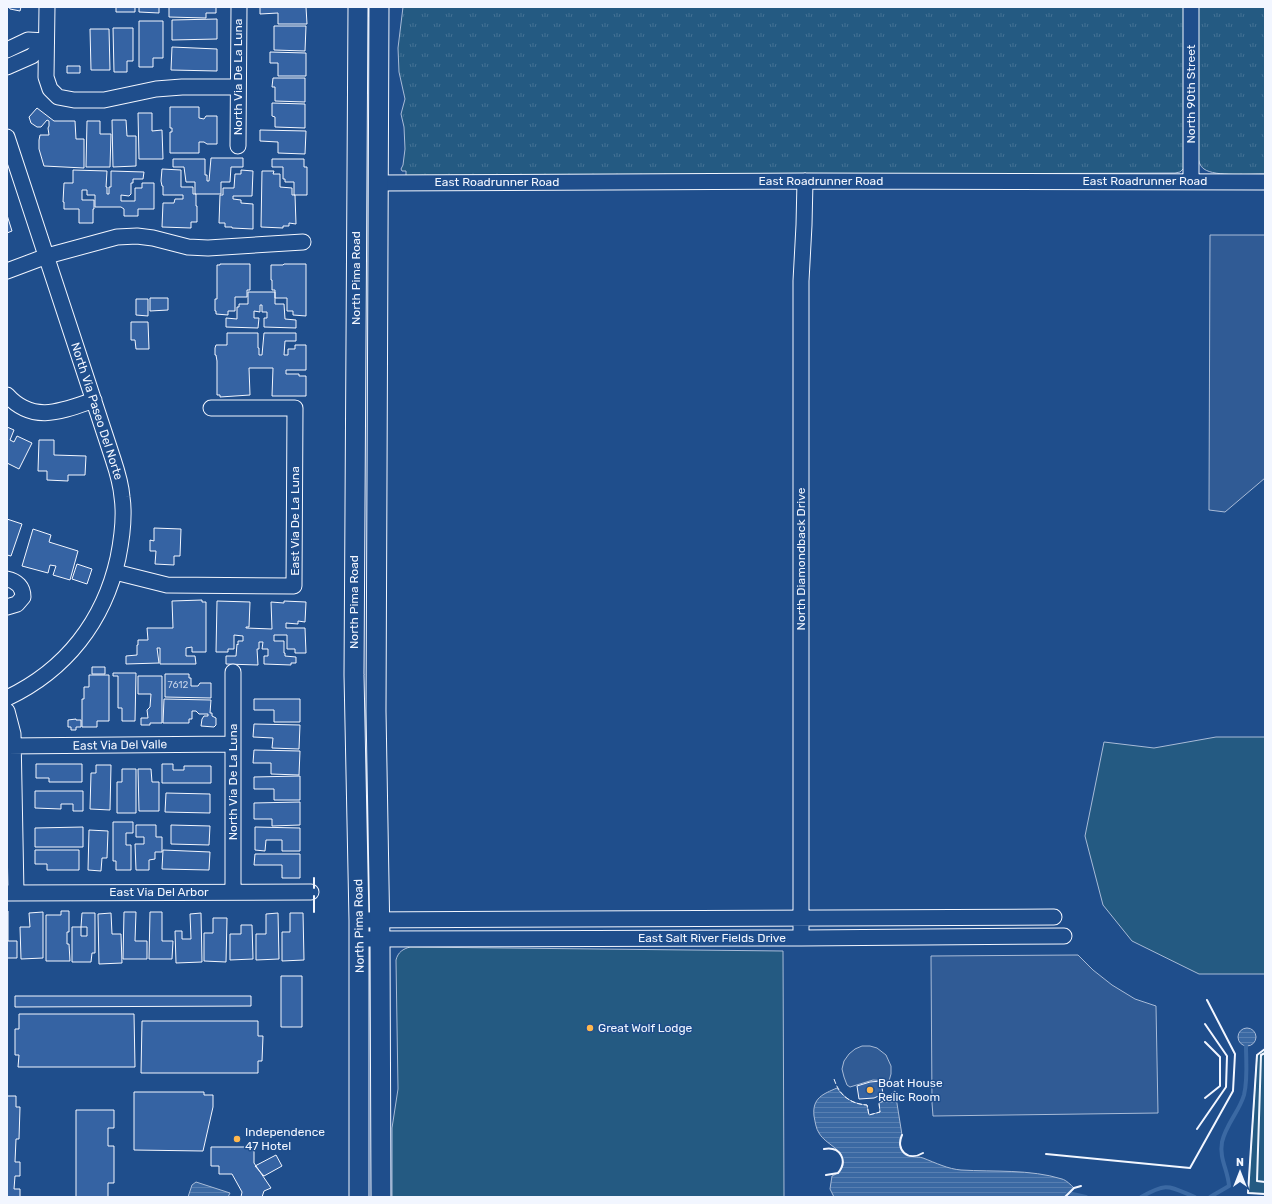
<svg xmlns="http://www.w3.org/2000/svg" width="1272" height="1204" viewBox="0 0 1272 1204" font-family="Rubik,sans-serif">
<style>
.grass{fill:url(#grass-tufts);stroke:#a8bbd7}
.garden{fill:#245a82;stroke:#a8bbd7}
.parking{fill:#305b95;stroke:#a8bbd7}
.water{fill:url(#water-rules);stroke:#a8bbd7}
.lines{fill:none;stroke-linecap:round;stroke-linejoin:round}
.stream{stroke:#3b69a3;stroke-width:4}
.building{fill:#3563a3;stroke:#f2f6ff}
.minor-casing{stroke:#f2f6ff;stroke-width:17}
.major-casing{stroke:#f2f6ff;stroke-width:21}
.minor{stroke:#1f4e8c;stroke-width:15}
.major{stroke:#1f4e8c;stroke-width:19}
.fence{stroke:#f2f6ff;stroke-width:1;stroke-dasharray:5 2;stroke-linecap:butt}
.wall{stroke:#f2f6ff;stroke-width:2}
.poi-dot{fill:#ffb74d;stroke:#1f4e8c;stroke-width:1.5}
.labels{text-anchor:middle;stroke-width:3;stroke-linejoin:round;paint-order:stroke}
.number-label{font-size:10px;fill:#c3d1e8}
.street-label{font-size:12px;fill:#f2f6ff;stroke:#1f4e8c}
.poi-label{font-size:12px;fill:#f2f6ff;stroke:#1f4e8c;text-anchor:start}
</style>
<defs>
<pattern id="grass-tufts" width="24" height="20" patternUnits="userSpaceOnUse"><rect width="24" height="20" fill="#245a82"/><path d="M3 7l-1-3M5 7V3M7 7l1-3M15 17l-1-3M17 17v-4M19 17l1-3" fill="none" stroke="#447295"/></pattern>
<pattern id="water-rules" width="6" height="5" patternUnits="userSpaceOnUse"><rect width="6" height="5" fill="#3b69a3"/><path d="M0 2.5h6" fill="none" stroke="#587fb1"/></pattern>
</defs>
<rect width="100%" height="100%" fill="#1f4e8c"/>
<path class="grass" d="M403,7H1184V168L1180,172L1175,173L406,176V171H402L401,169L403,165L405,149L404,127L401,114L405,99L399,72L398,48Z
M1198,7H1265V174C1251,174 1215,177 1204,169C1200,166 1199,162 1198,158Z"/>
<path class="garden" d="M1216,737H1265V974H1199L1132,941L1103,905L1085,836L1104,742L1154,748Z
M410,947L783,951L784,1197H392V1128L398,1089L396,960C398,952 403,949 410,947Z
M1265,1049V1194L1248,1193L1257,1055Z"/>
<path class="parking" d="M1210,235H1265V478L1225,512L1209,510Z
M1078,955L1093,970L1112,985L1135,999L1156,1006L1158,1113L933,1116L932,1103L931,956Z
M862,1046H870L877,1048L886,1055L891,1066V1074L889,1081L873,1080L850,1087L847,1085L844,1077L842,1069L844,1061L849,1054L855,1049Z"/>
<path class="water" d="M1238 1037a9 9 0 1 1 18 0a9 9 0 1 1-18 0Z
M837,1088C845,1099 854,1104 867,1105L869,1115L880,1112L879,1103L885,1100L895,1091L902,1135C899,1142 899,1149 906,1154C911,1158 917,1156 923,1158C936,1163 948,1169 961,1170C994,1172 1030,1169 1062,1179C1066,1180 1071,1185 1074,1188L1065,1197H834L830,1189L832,1176C837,1174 843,1170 843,1163C844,1149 826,1145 819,1133C816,1129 815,1121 814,1116C812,1098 823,1094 837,1088Z
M196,1182L230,1193L228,1197H188L192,1185Z"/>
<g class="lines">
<path class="stream" d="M1068,1193L1086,1197
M1141,1197C1168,1182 1168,1186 1195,1197
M1210,1197L1229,1186C1228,1170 1219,1159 1222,1142C1226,1124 1239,1112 1244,1095C1248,1079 1246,1061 1246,1046"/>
</g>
<path class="building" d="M9,7H21L20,11L10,9Z
M116,7H135V12H116Z
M139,7H159V13L139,12Z
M169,7H216V13H206V18L169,17Z
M260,7H306L307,24H278V13L260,14Z
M217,19V39L172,40V20Z
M139,21H163V58H153V67H139Z
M274,26H306L305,51L274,50Z
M113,28H133V61H127V72H114Z
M90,29H109L110,70H91Z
M172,47L217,49V71L171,70Z
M270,52L306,53V76H278V63H270Z
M67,66H80V73H67Z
M273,78H305V102L275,101V87H272Z
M272,103L305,104V128L275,127V117L272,116Z
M170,107H199V118L204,119L206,116H217V144H207L204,142H199V153H170V132H172V128H170Z
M37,108L54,121H75L76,139H84V168L44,166L39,149V140L40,135H49L48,128L49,126V121L47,120L41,127H37L31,123L29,117Z
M138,113H152V131L162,130L163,159H139Z
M112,120H126L127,136H136V166L113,167Z
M87,121H100V134H111L110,167H86Z
M260,130L306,131L305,154L278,153V142L260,141Z
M211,158H243V167H231L230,182H221V194H195V182H186L184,167H173V159H205V175H207V181H209Z
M272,159H304V167H307V195H294V182H285V179H283V167H272Z
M162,169L181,170V187H193V194H196V206H197V222H191V228L162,227L163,203H174L175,199H183V195H163V186H162L161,181Z
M73,170L107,171L106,187H107V194H109V187H111V171L144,172L143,179H133V183H131V194L129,196L121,195V201H135V188H142V183H154V209H138V216H124V209L121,207H95V195H87V190H82V200H94V209H93V223H79V209H64V202H63L64,183H73Z
M241,170L253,171L252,196H233V199L241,200V203L253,204V229L232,228V227H225V223H219L220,195H223V188H234L235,174H241Z
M262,171H274L273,174H280V187L292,188V195H295L296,224L289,223V226H283V228L261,227Z
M7,215L12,231L7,233Z
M220,264H250V290H247V297H235V311H228V315L216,314V311H215V299H217V265H220Z
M284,264H306V316L293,315V311H287V298H275V290H272V280H271V265H283Z
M248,292H275V304H284L285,319L296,320V328L264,327V318H267V312H262V305H260V312L254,311V318H259L258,328L226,327V318L237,319V307H239V304H248Z
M150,298H168V310L150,311Z
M136,299H148V316L136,315Z
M131,322H148L149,349H136L135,340H131Z
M227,333H258V348H259V355H262L264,333H296V341H285L284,355H288V349H295V345H306V370H286V374H299V376H306V396H272L273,368H249L250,395L220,397V395H217V361L216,355H215V348L216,345H227Z
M7,427L14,430L10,440L14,442L17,436L32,443L19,469L7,463Z
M39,440H54V455L86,456L85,475H68V481L47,480V471H38Z
M7,519L22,524L11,556L7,555Z
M154,528L181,529L180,556H174V565L155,564L156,551H150V540L154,541Z
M33,529L51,535L49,542L78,551L70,580L53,575L56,566L50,565L48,573L22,566Z
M77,564L92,569L87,584L72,579Z
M202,600V602H206V652H192V647L186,648V656H195L196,664H160V648H157L159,663L126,664V656L137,655V645H138V640H148L147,628H173L172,601Z
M217,601L250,602L249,627H246V628L272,629L271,602L284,603V601L306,602L305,622L298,621V624L286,623V628H305L306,653H295V649H287V635H274V641H284V653H285V656L296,657V663H291V665L264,664V656H268V649H262L263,642H259V649H257L258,665L226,664V656H236L237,644L238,645V641H243V636L234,635V649H228V652H216Z
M92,667H105V674H92Z
M113,673H136L135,721H122V708H118V676H113Z
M165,674H189V678H191V686H198L200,683H211V698L165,697Z
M89,675H109V721H97V727H82V699H84V687H89Z
M138,676H162V723H150V725H141V718H148L147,710L150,707L151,694H138Z
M164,699L211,700L210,713H212V716L216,718V725L214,727L201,726L202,719L204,716H208V714H199L196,711H192V719H189V723H163Z
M254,699H300V722H274V710H254Z
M76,719V720H81V727H76V730H71V727H68V720Z
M254,724L300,725L299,749L272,748L273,738L253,737Z
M254,750L300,751L299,775L271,774V763H253Z
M36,764H82V782H49V778H36Z
M162,764H173V770H184V766H211V783H162Z
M96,765H111L110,810L90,809L91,773H96Z
M122,769H136V813H117V782H122Z
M138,769H151L152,782H159V811H139Z
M300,776V800H274V789H254V777Z
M35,791H83V811H73V804H61V809L35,808Z
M166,793L210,794V813L165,812Z
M300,802V825L272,826V819H254V803Z
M113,822H133V833H126V845H131V870H116V861H113Z
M136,825H156V837H162V852H155V859L149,860V870H136L135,844H144V837H136Z
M171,825L210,826L209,845L171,844Z
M83,827V847H35V828Z
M255,827L300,828V851H282V840H266L265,851L255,850Z
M89,830L108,831L107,858H102L101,871L88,870Z
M35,850H79V870H47V864H35Z
M163,850L210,852L209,870L162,869Z
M255,854H300V878H282V865H254Z
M7,911H8V941H17V958H7Z
M61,911H69V932H67V944H69L70,961H46V915H61Z
M43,912V958L21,959L20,927H30L29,913Z
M124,912H136L135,941H147V959H123Z
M150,912H162V941H173L172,959H149Z
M82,913H95V953H92L91,962H72V927H81V936H87V927H81Z
M111,913L112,934H121L122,963L99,964L98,914Z
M201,913L202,962L176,963L175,931H182V939H191L190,914Z
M278,913L279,959L256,960V934H266V914Z
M290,913H303L304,960L282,961V932H290Z
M213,918H227L226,962L204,961V933H213Z
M241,925H252L253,959L230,960V934H241Z
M281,976H302V1027H281Z
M15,996H251V1006L15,1007Z
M19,1014H134L135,1067H18L19,1055H15V1029H19Z
M142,1021H258V1036H263L262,1061H258V1073H141Z
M881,1081L883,1094L874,1098L859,1099L857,1086L870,1082Z
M134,1092H204V1095H213V1107L203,1151L134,1150Z
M7,1096H16V1107H20L19,1139H16L15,1162H20V1176H15L14,1189H20V1197H7Z
M76,1110H114V1128H108V1146H114V1183H108V1197H76Z
M211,1147H254V1163L271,1188L264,1191L262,1197H241L242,1192L232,1174H219V1166H211Z
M276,1155L282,1166L264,1176L255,1166Z"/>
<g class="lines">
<g class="minor-casing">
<path id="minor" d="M47,7L46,77L50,89L58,97L74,100H104L156,89L182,87H238
M7,50L28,40L46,41
M7,67L32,56L46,41
M7,137L113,459C117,471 121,484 122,497C125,517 122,538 118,558C104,621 66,670 7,698
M238,146L239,7
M1191,181V7
M378,183L805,181L1265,182
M7,271L47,256L117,237L137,236L153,238L188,247L208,248L303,242
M7,395C33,424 62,411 94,400
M115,572L167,585L294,586L295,408H211
M7,579C17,581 23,587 23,597L17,604L7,607
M233,672V892
M7,711L13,734L16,893
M7,746L233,744
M7,893L311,892
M359,920L1054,917
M801,938V281L804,225L805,181
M359,939L801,938L1064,936"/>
</g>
<g class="major-casing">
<path id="major" d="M358,7L354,675L359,920V1197
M379,7L376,711L380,939L381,1197"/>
</g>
<use href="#minor" class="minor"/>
<use href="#major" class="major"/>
<path class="fence" d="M834,1079C839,1095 850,1104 867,1105L869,1115L880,1112L879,1103L885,1100L895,1091"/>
<path class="wall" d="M314,878V888
M314,896V912
M1265,1049L1257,1055L1248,1193L1265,1194
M1265,1053L1261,1055L1257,1181L1265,1182
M1205,1098L1220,1086V1057L1205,1042
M1197,1129L1226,1087L1227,1056L1205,1024
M902,1135C895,1150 908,1162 923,1153
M824,1149C841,1146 848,1161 838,1173L826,1175
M1046,1154L1190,1168L1233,1091L1235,1054L1207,1000
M1065,1197L1074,1188L1081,1186"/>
</g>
<g class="poi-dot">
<circle cx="590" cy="1028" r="4"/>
<circle cx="870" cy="1090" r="4"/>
<circle cx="237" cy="1139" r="4"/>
</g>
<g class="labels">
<g class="number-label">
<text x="178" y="688">7612</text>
</g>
<g class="street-label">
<text transform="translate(238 77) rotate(-90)" y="4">North Via De La Luna</text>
<text transform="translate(1191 94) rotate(-90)" y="4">North 90th Street</text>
<text x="821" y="185">East Roadrunner Road</text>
<text x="1145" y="185">East Roadrunner Road</text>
<text x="497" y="186">East Roadrunner Road</text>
<text transform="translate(356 278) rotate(-90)" y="4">North Pima Road</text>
<text transform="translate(97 411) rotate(72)" y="4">North Via Paseo Del Norte</text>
<text transform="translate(295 521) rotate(-90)" y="4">East Via De La Luna</text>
<text transform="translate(801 559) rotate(-90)" y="4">North Diamondback Drive</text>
<text transform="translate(354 602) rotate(-90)" y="4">North Pima Road</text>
<text transform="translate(120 745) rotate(-1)" y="4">East Via Del Valle</text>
<text transform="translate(233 782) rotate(-90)" y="4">North Via De La Luna</text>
<text x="159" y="896">East Via Del Arbor</text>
<text transform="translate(359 926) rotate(-91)" y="4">North Pima Road</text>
<text x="712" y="942">East Salt River Fields Drive</text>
</g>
<g class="poi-label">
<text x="598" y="1032">Great Wolf Lodge</text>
<text x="878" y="1087">Boat House<tspan x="878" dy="14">Relic Room</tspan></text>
<text x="245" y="1136">Independence<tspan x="245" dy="14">47 Hotel</tspan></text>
</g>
</g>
<rect width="1272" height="1204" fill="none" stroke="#f2f6ff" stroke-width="16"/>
<g transform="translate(1240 1172)" stroke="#1f4e8c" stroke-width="3" paint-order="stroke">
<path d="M0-3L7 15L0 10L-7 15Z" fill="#f2f6ff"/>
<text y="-6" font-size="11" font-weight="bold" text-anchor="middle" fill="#f2f6ff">N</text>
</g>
</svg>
